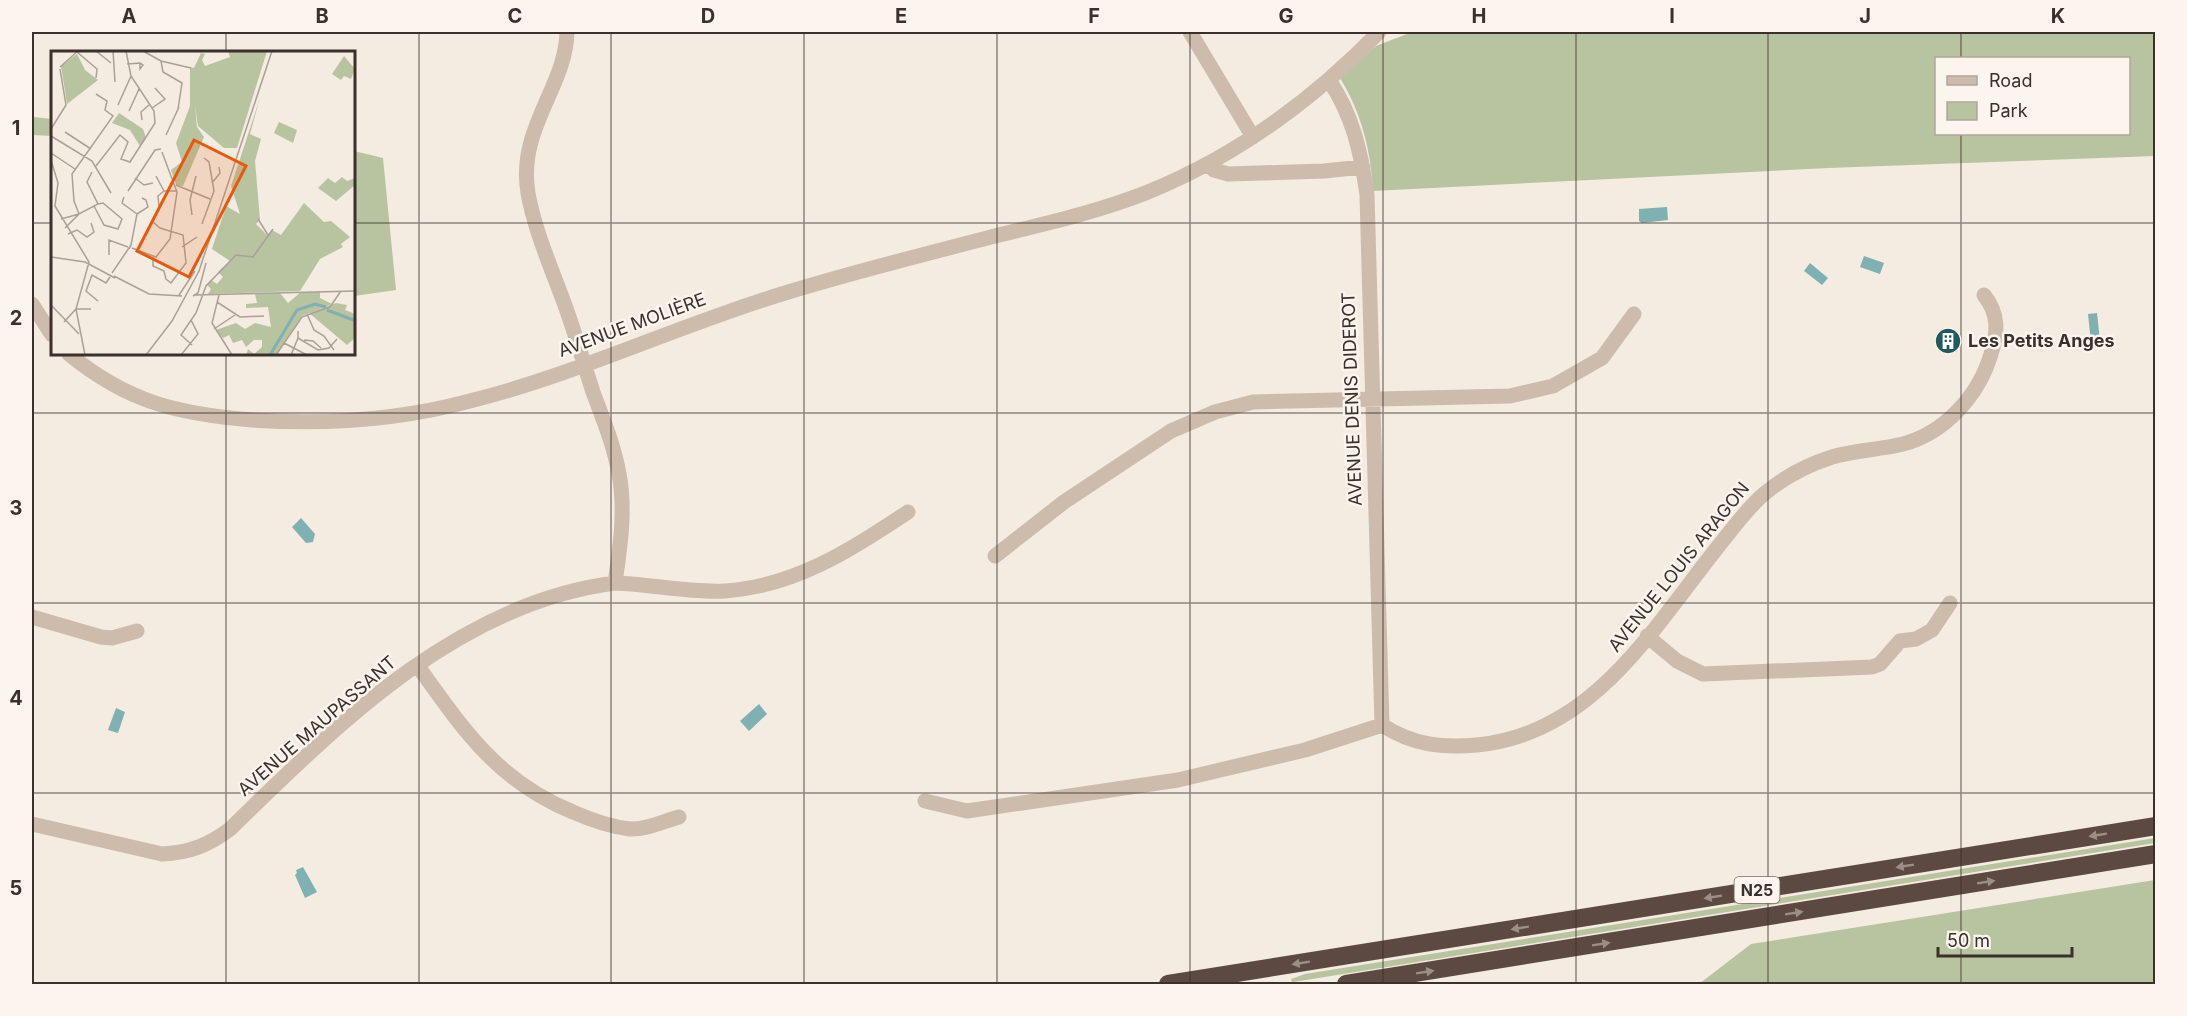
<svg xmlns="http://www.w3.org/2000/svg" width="2187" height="1016" viewBox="0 0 2187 1016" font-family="Inter,sans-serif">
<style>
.green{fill:#b8c4a0;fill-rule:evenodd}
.water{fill:#7fb0b2}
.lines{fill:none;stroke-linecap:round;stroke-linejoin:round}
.street{stroke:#cdbbac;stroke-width:15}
.highway{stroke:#5c4a42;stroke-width:18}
.oneway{fill:#9c8e87}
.grid{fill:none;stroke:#3b302b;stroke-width:1.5;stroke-opacity:0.55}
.labels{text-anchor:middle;stroke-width:5;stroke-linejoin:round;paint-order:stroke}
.shield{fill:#fbf5ee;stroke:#756b66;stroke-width:1.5}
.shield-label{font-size:16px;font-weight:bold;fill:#3b302b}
.street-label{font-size:18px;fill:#3b302b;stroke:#fbf5ee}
.poi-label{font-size:18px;font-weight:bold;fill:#3b302b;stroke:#fbf5ee;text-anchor:start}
.inset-river{fill:none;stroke:#7fb0b2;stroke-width:3}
.inset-road{fill:none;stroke:#aaa098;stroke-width:1.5}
.view{fill:#e8590c;fill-opacity:0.15;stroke:#e8590c;stroke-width:3}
.inset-edge{fill:none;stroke:#3b302b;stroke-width:3}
.neatline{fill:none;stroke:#3b302b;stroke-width:2}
.grid-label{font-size:20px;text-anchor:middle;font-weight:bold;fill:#3b302b}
</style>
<rect width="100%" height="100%" fill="#f4ebe1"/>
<path class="green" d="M1412,32H2155V156L1828,168L1373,191C1371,150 1361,112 1340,78L1376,46ZM1936,58H2128V134H1936Z
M34,117L52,119V136L33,135Z
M354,151L383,158L396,290L354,296Z
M2155,838V843L1306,980L1292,982L1291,979L1305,974Z
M2155,880V984H1699L1751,944Z"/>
<path class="water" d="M1667,207L1668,220L1642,223L1639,221V209Z
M1864,256L1884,263L1880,274L1860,267Z
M1810,263L1828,278L1822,285L1804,271Z
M2097,313L2100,341L2091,342L2088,314Z
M301,518L315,534L313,542L306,543L292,527Z
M759,704L767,714L749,731L740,721Z
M116,708L125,712L118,733L108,730Z
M303,867L317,892L305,898L295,875L297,873L296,870Z"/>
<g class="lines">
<path class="street" d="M1190,32L1253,137
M1329,80C1353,116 1361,152 1367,195L1382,725
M1207,164L1214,170L1228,174L1324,171L1363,167
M32,304L52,335
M69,354C127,402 178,414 252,420C325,425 399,420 470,401C578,374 679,325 785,293C853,272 922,255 991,237C1043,224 1098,212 1148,192C1236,156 1313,100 1379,32
M995,556L1064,502L1171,431L1215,412L1253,402L1510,396L1553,386L1602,358L1634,314
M615,583C651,584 688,593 725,591C796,586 850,550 908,512
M32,617L101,637L112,638L137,631
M1647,636L1677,661L1703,674L1872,667L1880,664L1900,641L1916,639L1932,630L1950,603
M417,665C463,729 497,781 573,812C591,820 612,827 630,829C646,830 664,821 679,817
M1382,725C1413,745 1441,748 1477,745C1592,734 1651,631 1717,548C1732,530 1746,509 1764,494C1784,477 1807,465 1832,457C1855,450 1879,450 1903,444C1945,433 1979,395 1991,354C1998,332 1999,314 1984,295
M925,801L967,811L1178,780L1305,750L1382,725
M32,824L162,854C189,853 209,845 230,829C338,724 458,603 615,583C620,547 626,510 619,474C614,445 603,419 593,392C582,358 573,325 560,292C548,260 534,227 528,193C517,129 566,87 567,32"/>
<path class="highway" d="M1168,984L2156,826
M1346,984L2156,854"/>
</g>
<defs><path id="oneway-solid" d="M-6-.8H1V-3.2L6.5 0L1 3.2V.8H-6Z" transform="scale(1.5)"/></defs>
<g class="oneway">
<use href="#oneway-solid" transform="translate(2098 835) rotate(171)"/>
<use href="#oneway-solid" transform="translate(1905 866) rotate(171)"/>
<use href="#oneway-solid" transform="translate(1986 882) rotate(-9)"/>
<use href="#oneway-solid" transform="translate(1713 897) rotate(171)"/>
<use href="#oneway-solid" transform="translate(1794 913) rotate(-9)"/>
<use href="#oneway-solid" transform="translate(1520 928) rotate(171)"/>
<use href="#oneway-solid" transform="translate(1601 944) rotate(-9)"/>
<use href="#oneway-solid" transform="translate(1301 963) rotate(171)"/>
<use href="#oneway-solid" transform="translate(1425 972) rotate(-9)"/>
</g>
<path class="grid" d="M226,32V52M419,32V984M611,32V984M804,32V984M997,32V984M1190,32V984M1383,32V984M1576,32V984M1768,32V984M1961,32V58M1961,134V984M32,223H52M354,223H2156M226,354V984M32,413H2156M32,603H2156M32,793H2156"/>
<defs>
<g id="building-disc" transform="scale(1.35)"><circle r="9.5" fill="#1f5a5e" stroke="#fbf5ee"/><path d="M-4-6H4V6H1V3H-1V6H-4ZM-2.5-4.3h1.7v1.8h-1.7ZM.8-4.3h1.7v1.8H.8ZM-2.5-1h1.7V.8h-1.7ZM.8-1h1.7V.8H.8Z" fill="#fff"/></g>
</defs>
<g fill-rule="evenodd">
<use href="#building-disc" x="1948" y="341"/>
</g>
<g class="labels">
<rect class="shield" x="1734.5" y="877" width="45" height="26" rx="4.5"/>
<g class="shield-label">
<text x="1757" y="896">N25</text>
</g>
<g class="street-label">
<text transform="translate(632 325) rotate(-20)" y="6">AVENUE MOLIÈRE</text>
<text transform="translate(1352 399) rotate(-92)" y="6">AVENUE DENIS DIDEROT</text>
<text transform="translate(1679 567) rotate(-51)" y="6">AVENUE LOUIS ARAGON</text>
<text transform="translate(317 726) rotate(-41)" y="6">AVENUE MAUPASSANT</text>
</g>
<g class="poi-label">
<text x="1968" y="347">Les Petits Anges</text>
</g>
</g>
<g transform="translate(51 51)">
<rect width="304" height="304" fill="#f4ebe1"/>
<path d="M177,0H216L186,97H173L147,75L144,55L146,76L153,86L132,135L125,134L120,119L131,111L125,92L139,55V16L143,17L150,2L154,3L151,9L154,15L179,6ZM26,3L34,19L47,29L16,53L10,15ZM293,5L304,18L300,28L293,25L290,29L281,23ZM209,47L199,83L210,88L204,110L209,169L205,173L216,184L221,179L230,184L253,152L273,171L280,170L299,186L290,193L292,196L269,208L249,240L157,243L160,238L156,234L160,229L166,233L172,226L167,221L179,210L161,198L175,155L189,163L180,135ZM68,62L92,78L95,87L89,95L79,79L61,72ZM228,71L246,79L242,92L223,82ZM291,126L296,130L304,127V134L285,150L267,137L277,127L284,132ZM250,241H269V247L281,253L251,265L225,304H195L197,298L203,303L211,296V289H203L195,296L191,289L182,292L178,284L172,287L165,279L185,272L194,278L204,272L220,276L217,256L195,257V253L206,252L204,243L229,242L237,252ZM285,252L296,254L294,259L304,263V287L296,294L258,262Z" fill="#b8c4a0"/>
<path class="inset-river" d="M276,259L305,270M219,304L246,259L264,253L275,256"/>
<path class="inset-road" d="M45,0L60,12M62,0L64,31M92,0L110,10L140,17M26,1L46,18L45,27M110,10L112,21L131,32L127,58M76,13L89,12L92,14L89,18V12M9,16L27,0M67,54L80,25M101,57L114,48L104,37M78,60L88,38M91,69L90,61L98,54M0,78L15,54L9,18M14,81L40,98M115,84L128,56M0,85L41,110L60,142M0,102L24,118M0,109L7,132L4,155L38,211L25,258L34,304M45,115L69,84L77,91L70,108L79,111L104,72L103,60L80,25L75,0M41,121L36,131L47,153L28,163L23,150L21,123L62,65L54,59L56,50L45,43M105,125L113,140H126M84,127L93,134L102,132M161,132L169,122L168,116M125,134L159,148M77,140L104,99L110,98M73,146L71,152L86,163L80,194M43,155L53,174L67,178L71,168L52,152L47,153M108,156L107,145L113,140M86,163L97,156L95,149L91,147M141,164L139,149L145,125M10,168L28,163L14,177M207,168L217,184M151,173L163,140L158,111L153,107M17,183L26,179L36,186L43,181L40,172M131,196L146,186M81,197L105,206L119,188L126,141L111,101M58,204V189L77,196M0,206L34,211L64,227M102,206V215L113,220L115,228L120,232L135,212L132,184L109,177L102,171M61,222L80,194L78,198M63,225L98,243L131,245M128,244L144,220M144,244L305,240M168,244L161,272L181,304M142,245L147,242L155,212M47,250L35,240L41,224L55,232L59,226M166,251L189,266L213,265M0,254L28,283M256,263L263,279L273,285L283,299M13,271L25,258H40M163,278L184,264M247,280V287L267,299L278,297L286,288M253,289L262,290L270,297M233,292L256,304M141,294L130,284L145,262L155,235L185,204L202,206L222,178M95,304L121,270L148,220L221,0M130,304L147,283L140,269M225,304L251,266L279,256L290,240M240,304L247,287"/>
<path class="view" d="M143,89L195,115L138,226L86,200Z"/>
<rect width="304" height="304" class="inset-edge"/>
</g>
<rect width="2187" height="1016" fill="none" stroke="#fbf5ee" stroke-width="66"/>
<rect x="1935" y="57" width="195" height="78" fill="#fbf5ee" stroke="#aea6a0" stroke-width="1.5"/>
<rect x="1947" y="76" width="30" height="9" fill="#cdbbac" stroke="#aea6a0" stroke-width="1.5"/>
<text x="1989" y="87" font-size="18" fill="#3b302b">Road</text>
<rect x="1947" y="102" width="30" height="18" fill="#b8c4a0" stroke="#aea6a0" stroke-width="1.5"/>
<text x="1989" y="117" font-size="18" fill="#3b302b">Park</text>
<path d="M1938 947v9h134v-9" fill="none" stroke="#3b302b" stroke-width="3"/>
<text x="1947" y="947" font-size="18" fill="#3b302b" stroke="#fbf5ee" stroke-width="4.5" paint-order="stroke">50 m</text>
<rect x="33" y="33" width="2121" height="950" class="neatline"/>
<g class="grid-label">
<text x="129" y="23">A</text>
<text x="322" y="23">B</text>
<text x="515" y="23">C</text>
<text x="708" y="23">D</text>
<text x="901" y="23">E</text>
<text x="1094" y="23">F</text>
<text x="1286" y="23">G</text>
<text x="1479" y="23">H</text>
<text x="1672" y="23">I</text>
<text x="1865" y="23">J</text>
<text x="2058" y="23">K</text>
<text x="16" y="135">1</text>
<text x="16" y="325">2</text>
<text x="16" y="515">3</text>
<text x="16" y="705">4</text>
<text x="16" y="895">5</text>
</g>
</svg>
